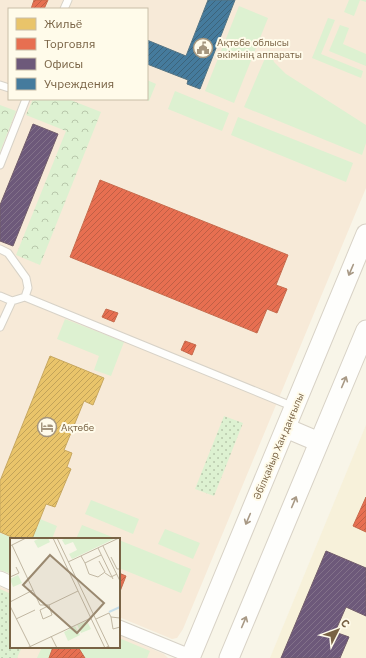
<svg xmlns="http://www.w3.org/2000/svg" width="366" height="658" viewBox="0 0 366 658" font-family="'IBM Plex Sans',sans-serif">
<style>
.residential{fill:#f7f1da}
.commercial{fill:#f7ead8;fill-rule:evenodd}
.grass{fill:#ddf1d1}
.forest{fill:url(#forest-crowns)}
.park{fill:url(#park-dots)}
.homes{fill:url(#homes-hatch);stroke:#c7a75f}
.shops{fill:url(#shops-hatch);stroke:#c66b4d}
.offices{fill:url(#offices-hatch);stroke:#715c6a}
.public{fill:url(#public-hatch);stroke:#557483}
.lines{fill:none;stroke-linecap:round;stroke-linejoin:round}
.service-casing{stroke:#d7d2c7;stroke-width:9}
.minor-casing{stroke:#d7d2c7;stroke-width:15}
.secondary-casing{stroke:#d8d2c6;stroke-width:21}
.service{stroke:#fefefc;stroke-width:7}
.minor{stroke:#fefefc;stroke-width:13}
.secondary{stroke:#fefefc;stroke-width:19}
.oneway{stroke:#a89985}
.labels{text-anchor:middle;stroke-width:4;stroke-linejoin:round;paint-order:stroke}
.poi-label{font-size:10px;fill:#796345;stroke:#fffbea;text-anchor:start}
.street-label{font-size:10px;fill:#796345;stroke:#fffbea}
.inset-river{fill:none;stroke:#c8dfe9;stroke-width:2}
.inset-road{fill:none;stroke:#c1b7a2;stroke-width:1}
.view{fill:#9a8970;fill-opacity:0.15;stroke:#9a8970;stroke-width:2}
.inset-edge{fill:none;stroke:#796345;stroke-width:2}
</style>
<defs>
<pattern id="forest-crowns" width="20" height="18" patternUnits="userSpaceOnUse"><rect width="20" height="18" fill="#ddf1d1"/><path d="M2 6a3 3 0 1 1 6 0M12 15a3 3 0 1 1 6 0" fill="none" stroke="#b8c7ab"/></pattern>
<pattern id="park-dots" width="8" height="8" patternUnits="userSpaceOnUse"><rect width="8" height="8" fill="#ddf1d1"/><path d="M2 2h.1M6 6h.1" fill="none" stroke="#b8c7ab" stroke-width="1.8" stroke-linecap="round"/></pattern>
<pattern id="homes-hatch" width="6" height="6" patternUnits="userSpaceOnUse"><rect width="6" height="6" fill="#e9c46a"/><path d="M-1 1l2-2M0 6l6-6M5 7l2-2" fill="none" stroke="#c2a359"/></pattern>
<pattern id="shops-hatch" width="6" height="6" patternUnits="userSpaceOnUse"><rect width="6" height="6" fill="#e76f51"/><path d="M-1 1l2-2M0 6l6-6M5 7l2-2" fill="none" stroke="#c05f45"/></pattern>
<pattern id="offices-hatch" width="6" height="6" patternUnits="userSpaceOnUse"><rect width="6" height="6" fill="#6d597a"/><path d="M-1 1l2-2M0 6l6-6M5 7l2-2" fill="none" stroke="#827189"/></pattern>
<pattern id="public-hatch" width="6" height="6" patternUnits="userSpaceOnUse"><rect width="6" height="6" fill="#457b9d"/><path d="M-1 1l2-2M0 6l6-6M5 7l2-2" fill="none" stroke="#3d647b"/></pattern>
</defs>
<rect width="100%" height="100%" fill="#f8f5e8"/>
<path class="residential" d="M366,425V658H270Z"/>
<path class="commercial" d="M0,0H366V188L183,629L177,638L172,639L119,617V539H11L0,566ZM9,9H147V99H9Z
M0,587L11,591V647H119V635L164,654L168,658H0Z"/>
<path class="grass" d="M349,0H366V2L360,0L354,16L344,12Z
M239,6L268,18L234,103L205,91Z
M328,18L335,20L321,54L363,71L361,78L312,58Z
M340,25L349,28L343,44L366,54V66L329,51Z
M269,49L274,62L286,74L366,125V143L362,155L244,107Z
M147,80L156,84L149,101L143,99H147Z
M175,91L229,113L222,131L168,109Z
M238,117L353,163L346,182L231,135Z
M65,319L124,342L111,376L94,370L99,356L57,339Z
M91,500L139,519L133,534L85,514Z
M40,519L57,526L52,539H32Z
M82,525L117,539H76Z
M165,529L200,543L193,559L158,544Z
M0,533L16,539H11V574L0,570Z
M119,540L191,569L181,593L119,568Z
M119,638L150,651L147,658H37L42,647H119Z"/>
<path class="forest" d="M33,99H68L101,112L40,265L16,255L66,131L26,115Z
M0,105L16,111L0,152Z"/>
<path class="park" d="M224,416L243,423L214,496L195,489Z
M0,589L11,594V647H22L17,658H0Z"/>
<path class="homes" d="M50,356L104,378L93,405L84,401L64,450L72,453L67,467L71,469L55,507L46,504L32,539H16L0,532V481Z"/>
<path class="shops" d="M34,0H48L44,9H31Z
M100,180L288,255L276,285L287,289L277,313L267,309L257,333L70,257Z
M106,309L118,313L114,322L102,317Z
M185,341L196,345L192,355L181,350Z
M366,497V532L353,526Z
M119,573L126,576L119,594Z
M53,647H78L85,658H49Z"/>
<path class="offices" d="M33,124L58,134L13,246L0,241V205Z
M326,551L366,568V616L346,607L335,632L349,637L340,658H281Z"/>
<path class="public" d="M208,0H235L200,89L187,84L188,80L147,64V40L186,56Z"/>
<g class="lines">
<g class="service-casing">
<path id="service" d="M64,9L68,0
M0,85L9,88
M0,165L26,99
M0,249L8,253L26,278L28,288L25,297
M0,296L12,301
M0,327L12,301L25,297L294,407"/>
</g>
<g class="minor-casing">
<path id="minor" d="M0,578L11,583
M119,627L190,656"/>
</g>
<g class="secondary-casing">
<path id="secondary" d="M286,428L319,442
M190,658L366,234
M229,658L366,330"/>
</g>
<use href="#service" class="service"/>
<use href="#minor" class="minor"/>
<use href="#secondary" class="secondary"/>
</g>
<defs><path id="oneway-shaft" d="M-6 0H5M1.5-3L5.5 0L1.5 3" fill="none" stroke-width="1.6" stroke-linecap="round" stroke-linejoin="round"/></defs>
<g class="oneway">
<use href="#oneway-shaft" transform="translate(351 270) rotate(113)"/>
<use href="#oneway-shaft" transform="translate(344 382) rotate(-67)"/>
<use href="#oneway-shaft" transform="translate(294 502) rotate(-67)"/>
<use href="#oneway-shaft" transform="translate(248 519) rotate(113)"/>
<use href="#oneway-shaft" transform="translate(244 622) rotate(-67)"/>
</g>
<defs>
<g id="civic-ring" transform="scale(1)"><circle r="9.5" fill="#fffbea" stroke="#a5967e" stroke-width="1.5"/><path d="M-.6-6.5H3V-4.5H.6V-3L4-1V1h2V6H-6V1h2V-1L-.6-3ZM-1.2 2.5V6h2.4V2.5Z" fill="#a5967e"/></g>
<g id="hotel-ring" transform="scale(1)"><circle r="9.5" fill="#fffbea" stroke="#a5967e" stroke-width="1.5"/><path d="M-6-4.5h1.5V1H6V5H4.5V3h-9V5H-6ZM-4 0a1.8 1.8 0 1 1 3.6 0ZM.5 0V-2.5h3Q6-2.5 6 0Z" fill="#a5967e"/></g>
</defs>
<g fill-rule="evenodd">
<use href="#civic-ring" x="203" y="48"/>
<use href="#hotel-ring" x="47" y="427"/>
</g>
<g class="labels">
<g class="poi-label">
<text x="217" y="46">Ақтөбе облысы<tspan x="217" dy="12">әкімінің аппараты</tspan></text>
<text x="61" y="431">Ақтөбе</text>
</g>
<g class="street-label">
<text transform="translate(278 446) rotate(-67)" y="4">Әбілқайыр Хан даңғылы</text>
</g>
</g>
<g transform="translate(10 538)">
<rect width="110" height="110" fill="#f8f5e8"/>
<path d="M30,0H38L40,4L28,10L24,3ZM8,37L12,45L3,49L0,41ZM77,83L81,91L71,95L67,87Z" fill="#ddf1d1"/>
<path d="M56,0H106L62,21L59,16L67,12L63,4L55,7L52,2ZM65,88L70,97L58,103L54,94Z" fill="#ddf1d1"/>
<path class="inset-river" d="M99,74L110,69"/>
<path class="inset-road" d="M43,0L95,110L99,108M47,0L99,109M2,7L30,67H39M0,8L16,0M93,8L110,43M88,10L103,41M71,18L75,25L91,17M101,19L107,31H110M58,24L109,0M75,25L79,36L88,39L95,34L89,23M95,35L101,39L107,36M0,39L9,35L6,29M0,64L23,52M0,68L21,110M38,68L30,72L33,81L42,77L39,67L68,53M101,79L103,91L110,89M6,81L25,72M86,81L99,75L101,79L110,80M41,98L47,110M17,110L81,80"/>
<path class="view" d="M40,17L94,65L67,95L13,47Z"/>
<rect width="110" height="110" class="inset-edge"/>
</g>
<rect x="8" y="8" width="140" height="92" fill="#fffbea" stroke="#c9bea8"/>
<rect x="16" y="18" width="20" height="12" fill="#e9c46a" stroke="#c9bea8"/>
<text x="44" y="28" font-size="12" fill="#796345">Жильё</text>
<rect x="16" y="38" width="20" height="12" fill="#e76f51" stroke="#c9bea8"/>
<text x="44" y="48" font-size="12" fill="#796345">Торговля</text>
<rect x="16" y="58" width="20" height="12" fill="#6d597a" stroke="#c9bea8"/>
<text x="44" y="68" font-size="12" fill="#796345">Офисы</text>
<rect x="16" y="78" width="20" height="12" fill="#457b9d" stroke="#c9bea8"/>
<text x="44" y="88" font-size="12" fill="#796345">Учреждения</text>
<g transform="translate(338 630) rotate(48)" stroke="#fffbea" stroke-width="3" paint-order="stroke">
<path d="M0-3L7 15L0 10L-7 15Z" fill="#796345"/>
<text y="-6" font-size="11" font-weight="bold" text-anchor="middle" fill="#796345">С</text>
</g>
</svg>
